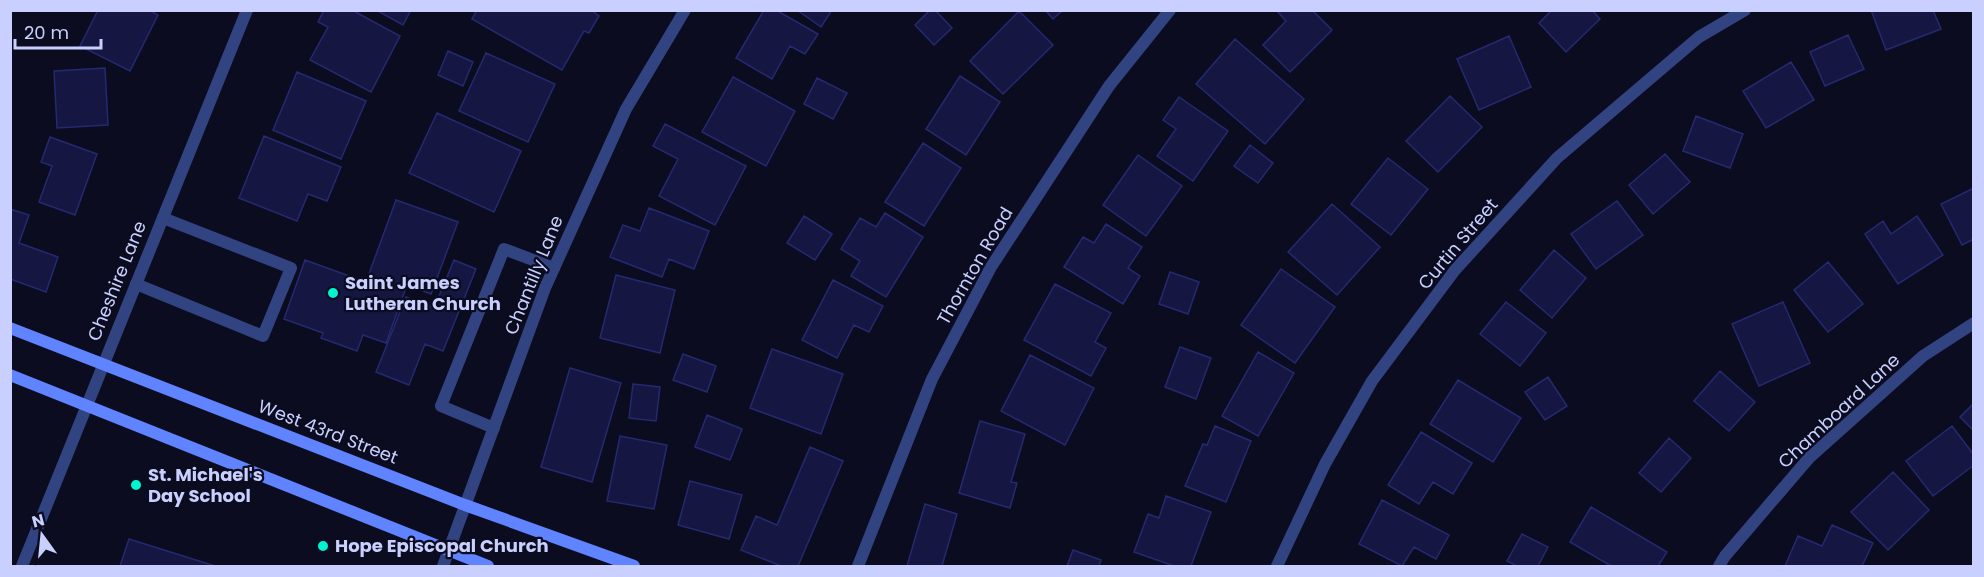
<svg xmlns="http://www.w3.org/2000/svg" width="1984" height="577" viewBox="0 0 1984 577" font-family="Poppins,sans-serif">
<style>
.building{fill:#151742;stroke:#252970;stroke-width:1.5}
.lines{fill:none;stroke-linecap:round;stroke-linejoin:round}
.lane{stroke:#324382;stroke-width:12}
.street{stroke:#324382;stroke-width:12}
.secondary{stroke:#6083ff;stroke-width:12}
.poi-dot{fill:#00f4cf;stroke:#0b0c1f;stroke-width:2}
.labels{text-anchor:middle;stroke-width:4.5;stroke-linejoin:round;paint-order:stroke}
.street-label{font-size:18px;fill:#c9d0ff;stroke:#0b0c1f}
.poi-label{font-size:18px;font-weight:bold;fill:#c9d0ff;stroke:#0b0c1f;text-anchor:start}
</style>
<rect width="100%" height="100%" fill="#0b0c1f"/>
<path class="building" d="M98,10H149L158,15L130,71L80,46Z
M324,10H352L400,36L371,92L310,60L328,27L318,22Z
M376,10H411L403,25Z
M477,10H591L599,16L589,33L584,31L562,70L472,19Z
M764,10H776L818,34L805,54L790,46L772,79L736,58Z
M797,10H832L821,27Z
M930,10H935L952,28L934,45L915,25Z
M1045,10H1063L1053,19Z
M1276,10H1312L1332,30L1290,72L1263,45L1286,21Z
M1552,10H1592L1600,19L1566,52L1539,23Z
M1871,10H1933L1941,29L1886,50Z
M1019,11L1053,45L1003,94L970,61Z
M1848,35L1864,69L1825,86L1810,52Z
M1509,36L1531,87L1479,110L1457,59Z
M1235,39L1304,99L1265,144L1196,84Z
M448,51L473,62L463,86L438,75Z
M486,53L555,84L528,142L459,111Z
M1791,62L1814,100L1766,128L1743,91Z
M105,68L108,125L57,128L54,71Z
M297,72L366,101L341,159L273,130Z
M960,76L1000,102L966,155L926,129Z
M733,77L795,111L766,166L702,132Z
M817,78L847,93L833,119L804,104Z
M1450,96L1482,127L1438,172L1406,141Z
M1179,97L1228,131L1193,181L1157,156L1176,129L1163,120Z
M437,113L521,151L494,212L409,173Z
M1696,116L1743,134L1730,168L1683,151Z
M665,124L746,166L715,225L659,196L678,159L653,146Z
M264,136L341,167L327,201L308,194L297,221L239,198Z
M50,137L97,154L75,215L39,202L52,166L41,162Z
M923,143L961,168L924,226L885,202Z
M1250,145L1273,163L1258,183L1234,166Z
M1665,154L1690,182L1653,214L1629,185Z
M1138,155L1182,186L1146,236L1103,205Z
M1388,158L1428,189L1391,235L1351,204Z
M1974,188V239L1962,245L1941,204Z
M396,200L458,222L431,294L407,285L386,343L363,335L357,351L321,338L323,333L284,319L305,260L366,282Z
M1617,201L1643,235L1596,269L1571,234Z
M1332,204L1380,247L1337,295L1288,252Z
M649,208L709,231L694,269L669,259L662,277L610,257L623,225L640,231Z
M10,209L29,215L19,243L58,257L46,292L10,279Z
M885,213L923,237L886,297L851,276L860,261L841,249L860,218L876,227Z
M804,216L832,234L815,260L787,243Z
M1917,216L1943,255L1898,284L1865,234L1883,221L1891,234Z
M1106,224L1142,247L1128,268L1140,276L1123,304L1064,267L1083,237L1094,243Z
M1554,250L1586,278L1552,318L1520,290Z
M454,260L476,269L443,351L425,344L409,385L376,372L406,297L434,308Z
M1828,262L1863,304L1828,332L1794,290Z
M1281,269L1335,307L1295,363L1241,325Z
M1170,272L1199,282L1188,314L1159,304Z
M616,275L675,290L660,353L600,338Z
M833,280L883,306L869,332L854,325L837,358L802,340Z
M1055,284L1111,313L1095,342L1106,348L1091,376L1024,340Z
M1506,302L1546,333L1520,366L1480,334Z
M1783,302L1810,363L1759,386L1732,324Z
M1180,347L1211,358L1196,399L1165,387Z
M772,349L843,374L821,434L750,408Z
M1258,352L1294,373L1258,436L1222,416Z
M683,354L716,366L707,392L673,380Z
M1030,355L1094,388L1065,445L1001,411Z
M570,368L621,383L592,482L541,467Z
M1720,371L1755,402L1729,431L1694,401Z
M1548,377L1567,406L1545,420L1525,392Z
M1458,380L1521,418L1493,462L1430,424Z
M633,384L660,387L656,421L629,418Z
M1974,403V431L1960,417Z
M707,415L742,429L730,460L695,447Z
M980,421L1025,434L1011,482L1017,483L1010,508L959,493Z
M1215,426L1251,441L1226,502L1185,486L1203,444L1207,445Z
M1952,426L1974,455V465L1933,496L1906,461Z
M1421,432L1472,463L1453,494L1433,482L1419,504L1388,485Z
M620,436L667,445L654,509L607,501Z
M1669,438L1691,458L1661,492L1639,473Z
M810,447L843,461L798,566H781L741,550L756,516L777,525Z
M1893,472L1929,510L1888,550L1851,512Z
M690,481L742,495L729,539L678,525Z
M1166,496L1211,512L1191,566H1174L1134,552L1148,514L1159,518Z
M1382,500L1449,535L1436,559L1414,547L1402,566L1359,544Z
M925,504L957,514L942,566H907Z
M1591,507L1667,552L1658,566H1611L1570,542Z
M1832,525L1873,543L1862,566H1785L1798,536L1822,546Z
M1522,534L1548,547L1538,566H1517L1507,561Z
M129,539L215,566H120Z
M1073,550L1101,560L1099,566H1067Z"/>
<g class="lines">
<path class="lane" d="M136,284L263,336L291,268L163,218
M494,428L441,406L504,249L554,268"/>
<path class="street" d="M22,566L247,10
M443,566L545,288L626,109L685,10
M858,566L932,379L991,267L1109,86L1170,10
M1277,566L1325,464L1372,381L1455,270L1557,158L1699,37L1745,10
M1719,566L1725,556L1809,458L1923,356L1974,323"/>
<path class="secondary" d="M10,328L465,505L634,566
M10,375L488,566"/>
</g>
<g class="poi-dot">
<circle cx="333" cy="293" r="6"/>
<circle cx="136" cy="485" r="6"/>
<circle cx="323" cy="546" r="6"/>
</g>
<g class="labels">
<g class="street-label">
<text transform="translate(1458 244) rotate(-50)" y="6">Curtin Street</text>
<text transform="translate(975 266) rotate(-60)" y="6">Thornton Road</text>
<text transform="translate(534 275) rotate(-68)" y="6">Chantilly Lane</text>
<text transform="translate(117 281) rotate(-68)" y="6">Cheshire Lane</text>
<text transform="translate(1839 411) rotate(-43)" y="6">Chamboard Lane</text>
<text transform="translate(328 432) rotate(21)" y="6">West 43rd Street</text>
</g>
<g class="poi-label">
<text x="345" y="289">Saint James<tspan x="345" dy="21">Lutheran Church</tspan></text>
<text x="148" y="481">St. Michael's<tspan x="148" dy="21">Day School</tspan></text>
<text x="335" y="552">Hope Episcopal Church</text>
</g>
</g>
<rect width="1984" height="577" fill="none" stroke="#c9d0ff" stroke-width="24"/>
<g transform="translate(42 535) rotate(345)" stroke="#0b0c1f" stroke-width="4.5" paint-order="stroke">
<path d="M0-4.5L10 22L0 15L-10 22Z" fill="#c9d0ff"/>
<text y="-9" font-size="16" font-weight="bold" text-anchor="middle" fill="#c9d0ff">N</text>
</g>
<path d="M15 39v9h86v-9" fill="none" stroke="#c9d0ff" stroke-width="3"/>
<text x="24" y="39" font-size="18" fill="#c9d0ff" stroke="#0b0c1f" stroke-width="4.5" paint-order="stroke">20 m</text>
</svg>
